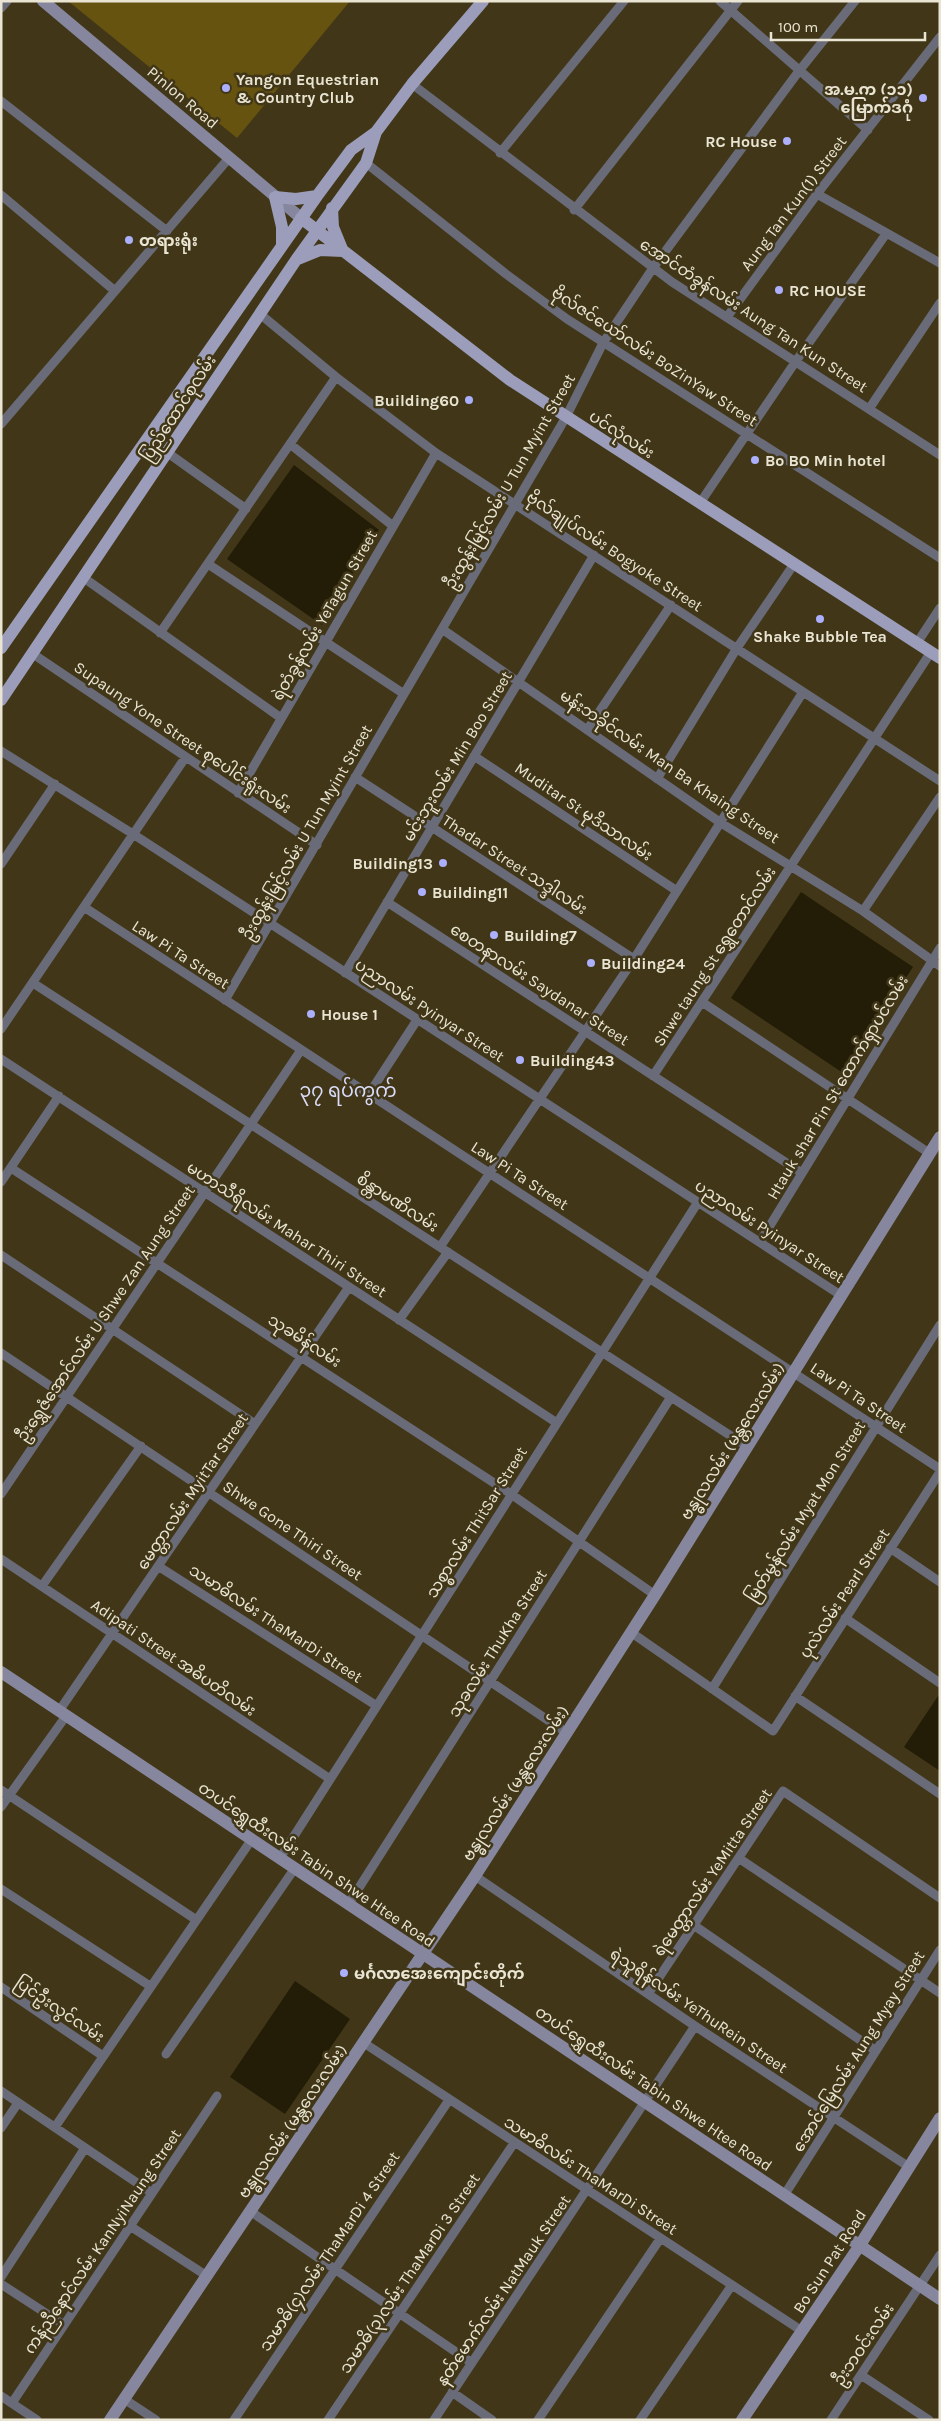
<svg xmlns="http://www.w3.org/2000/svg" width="941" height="2421" viewBox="0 0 941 2421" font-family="Karla,'Noto Sans Myanmar',sans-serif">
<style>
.green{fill:#665310}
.water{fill:#231c07}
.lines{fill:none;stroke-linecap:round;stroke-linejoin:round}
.street{stroke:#6a6b79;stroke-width:9}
.secondary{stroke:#86879e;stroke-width:12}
.primary{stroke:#9b9dba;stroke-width:12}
.poi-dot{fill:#acaffb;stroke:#413718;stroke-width:2}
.labels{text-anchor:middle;stroke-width:5;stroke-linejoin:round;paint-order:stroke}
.poi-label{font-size:16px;font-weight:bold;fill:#eae5d3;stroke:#413718;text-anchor:start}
.street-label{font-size:16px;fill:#eae5d3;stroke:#413718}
.quarter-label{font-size:19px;fill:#dadcfa;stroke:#413718}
</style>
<rect width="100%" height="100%" fill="#413718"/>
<path class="green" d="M68,1H350L237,138Z"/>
<path class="water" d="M294,465L379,530L322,625L227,559Z
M801,892L913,967L843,1073L731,998Z
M938,1696L940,1698V1771L904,1747Z
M295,1981L350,2019L285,2114L230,2077Z"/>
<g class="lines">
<path class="street" d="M720,1L868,130
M1,8L7,1
M412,84L672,282L940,455
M1,101L167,231
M500,153L624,1
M366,163L506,274L567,319L940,558
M817,194L940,263
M1,195L115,291
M574,210L738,1
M260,314L336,377L436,453L940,781
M727,317L817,194L940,37
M869,409L940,303
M1,424L229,158
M290,444L393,526
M168,453L246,509
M700,503L796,361L886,234
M208,564L404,694
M84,578L281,718
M442,629L721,823L863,911L940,966
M160,633L336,377
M917,643L940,608
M33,654L317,845
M587,730L671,605
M1,751L133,834L842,1296
M474,756L677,891
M355,777L634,959
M657,779L737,648L794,564
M238,793L436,453
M1,864L55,784
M387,902L802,1173
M84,907L940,1469
M863,911L940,797
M345,973L594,555
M33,983L748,1447
M225,1000L566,417L603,343L653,268L799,71L855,1
M702,1002L929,1153
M1,1029L185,758
M1,1059L557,1423
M653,1076L931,652
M369,1094L417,1020
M11,1168L511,1494L655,1595
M1,1182L59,1096
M760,1242L940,948
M440,1247L634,959L803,692
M1,1255L255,1424
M399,1320L448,1252
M1,1353L567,1733
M1,1494L301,1050
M890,1548L940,1582
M1,1559L330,1779
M158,1566L377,1706
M42,1586L141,1446
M845,1618L940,1683
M632,1633L773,1731L940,1472
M712,1689L940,1325
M795,1696L940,1794
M59,1711L349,1287
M1,1790L195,1919
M1,1807L66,1716
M280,1858L698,1202
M740,1859L940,1993
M475,1876L695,2026L909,2167
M1,1889L150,1986
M348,1905L671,1397
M695,1926L876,2051
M1,1987L103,2056
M648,1994L783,1791L940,1898
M364,2043L802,2331
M166,2054L295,1868
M1,2091L152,2193
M55,2127L252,1839
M1,2128L18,2103
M785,2194L940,1950
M250,2211L472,2363
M130,2226L207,2276
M1,2277L85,2148
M1,2284L64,2325
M861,2375L929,2420
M452,2392L492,2420
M1,2396L37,2420
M124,2399L156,2420
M12,2403L217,2096
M234,2420L449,2100
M328,2420L514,2143
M434,2420L695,2026
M538,2420L660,2239
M640,2420L732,2285
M831,2420L940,2255"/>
<path class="secondary" d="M43,1L301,218
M1,1672L940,2299
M110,2420L475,1876L655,1595L940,1137
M742,2420L860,2245L940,2118"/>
<path class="primary" d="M332,208L333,227L342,249
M301,218L510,380L940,658
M282,246V227L275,197L296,199L317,196
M298,259L320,250L343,251
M1,648L317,196L351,150L376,132L412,84L483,1
M1,700L296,260L366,163L376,132"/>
</g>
<g class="poi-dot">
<circle cx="226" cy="88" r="5"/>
<circle cx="923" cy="98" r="5"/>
<circle cx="787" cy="141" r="5"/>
<circle cx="129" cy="240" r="5"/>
<circle cx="779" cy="290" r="5"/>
<circle cx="469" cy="400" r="5"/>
<circle cx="755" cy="460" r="5"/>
<circle cx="820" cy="619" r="5"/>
<circle cx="443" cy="863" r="5"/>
<circle cx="422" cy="892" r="5"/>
<circle cx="494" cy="935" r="5"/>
<circle cx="591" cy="963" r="5"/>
<circle cx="311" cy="1014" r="5"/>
<circle cx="520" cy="1060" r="5"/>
<circle cx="344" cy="1973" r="5"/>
</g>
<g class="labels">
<g class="poi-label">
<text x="236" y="85">Yangon Equestrian<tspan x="236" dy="18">&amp; Country Club</tspan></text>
<text x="913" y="95" text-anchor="end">အ.မ.က (၁၁)<tspan x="913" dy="18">မြောက်ဒဂုံ</tspan></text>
<text x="777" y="147" text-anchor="end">RC House</text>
<text x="139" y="246">တရားရုံး</text>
<text x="789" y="296">RC HOUSE</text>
<text x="459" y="406" text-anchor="end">Building60</text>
<text x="765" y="466">Bo BO Min hotel</text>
<text x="820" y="642" text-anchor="middle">Shake Bubble Tea</text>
<text x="433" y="869" text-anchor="end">Building13</text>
<text x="432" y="898">Building11</text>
<text x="504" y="941">Building7</text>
<text x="601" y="969">Building24</text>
<text x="321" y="1020">House 1</text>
<text x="530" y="1066">Building43</text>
<text x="354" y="1979">မင်္ဂလာအေးကျောင်းတိုက်</text>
</g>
<g class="street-label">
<text transform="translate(183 97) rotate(40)" y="6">Pinlon Road</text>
<text transform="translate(793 203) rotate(-53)" y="6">Aung Tan Kun(1) Street</text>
<text transform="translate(754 315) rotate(33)" y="6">အောင်တံခွန်လမ်း Aung Tan Kun Street</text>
<text transform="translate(655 356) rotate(33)" y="6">ဗိုလ်ဇင်ယော်လမ်း BoZinYaw Street</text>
<text transform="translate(178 408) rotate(-57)" y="6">ပြည်ထောင်စုလမ်း</text>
<text transform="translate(622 434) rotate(33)" y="6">ပင်လုံလမ်း</text>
<text transform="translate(509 481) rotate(-60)" y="6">ဦးထွန်းမြင့်လမ်း U Tun Myint Street</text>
<text transform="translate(615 551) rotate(33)" y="6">ဗိုလ်ချုပ်လမ်း Bogyoke Street</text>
<text transform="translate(324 615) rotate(-60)" y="6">ရဲတံခွန်လမ်း YeTagun Street</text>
<text transform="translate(183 737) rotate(34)" y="6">Supaung Yone Street စုပေါင်းရုံးလမ်း</text>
<text transform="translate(457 756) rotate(-59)" y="6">မင်းဘူးလမ်း Min Boo Street</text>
<text transform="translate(670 766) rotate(34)" y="6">မန်းဘခိုင်လမ်း Man Ba Khaing Street</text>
<text transform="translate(584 811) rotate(34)" y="6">Muditar St မုဒိသာလမ်း</text>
<text transform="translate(306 832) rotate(-60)" y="6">ဦးထွန်းမြင့်လမ်း U Tun Myint Street</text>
<text transform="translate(515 864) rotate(33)" y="6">Thadar Street သဒ္ဒါလမ်း</text>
<text transform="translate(181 954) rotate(33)" y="6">Law Pi Ta Street</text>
<text transform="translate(714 956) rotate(-57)" y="6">Shwe taung St ရွှေတောင်လမ်း</text>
<text transform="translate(540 984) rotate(33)" y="6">စေတနာလမ်း Saydanar Street</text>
<text transform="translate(430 1010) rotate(33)" y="6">ပညာလမ်း Pyinyar Street</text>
<text transform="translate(837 1087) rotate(-59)" y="6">Htauk shar Pin St ထောက်ရှာပင်လမ်း</text>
<text transform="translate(520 1175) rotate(33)" y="6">Law Pi Ta Street</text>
<text transform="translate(398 1202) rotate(33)" y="6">စိန္တာမဏိလမ်း</text>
<text transform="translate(287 1229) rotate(33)" y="6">မဟာသီရိလမ်း Mahar Thiri Street</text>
<text transform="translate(770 1231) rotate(33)" y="6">ပညာလမ်း Pyinyar Street</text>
<text transform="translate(105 1313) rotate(-56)" y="6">ဦးရွှေဇံအောင်လမ်း U Shwe Zan Aung Street</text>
<text transform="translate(305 1340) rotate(33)" y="6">သုခမိန်လမ်း</text>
<text transform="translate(859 1397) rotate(34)" y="6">Law Pi Ta Street</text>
<text transform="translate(732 1441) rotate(-58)" y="6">ဗန္ဓုလလမ်း (မန္တလေးလမ်း)</text>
<text transform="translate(192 1491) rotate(-56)" y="6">မေတ္တာလမ်း MyitTar Street</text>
<text transform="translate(805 1511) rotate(-58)" y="6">မြတ်မွန်လမ်း Myat Mon Street</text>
<text transform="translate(476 1522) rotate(-58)" y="6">သစ္စာလမ်း ThitSar Street</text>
<text transform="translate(293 1530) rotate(34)" y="6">Shwe Gone Thiri Street</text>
<text transform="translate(844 1593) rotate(-57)" y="6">ပုလဲလမ်း Pearl Street</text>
<text transform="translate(276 1623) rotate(33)" y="6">သမာဓိလမ်း ThaMarDi Street</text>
<text transform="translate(497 1643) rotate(-58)" y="6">သုခလမ်း ThuKha Street</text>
<text transform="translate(174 1657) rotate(34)" y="6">Adipati Street အဓိပတိလမ်း</text>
<text transform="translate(515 1783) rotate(-57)" y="6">ဗန္ဓုလလမ်း (မန္တလေးလမ်း)</text>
<text transform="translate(317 1864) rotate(34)" y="6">တပင်ရွှေထီးလမ်း Tabin Shwe Htee Road</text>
<text transform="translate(712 1872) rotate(-56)" y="6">ရဲမေတ္တာလမ်း YeMitta Street</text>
<text transform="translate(60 2009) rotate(34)" y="6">ပြင်ဦးလွင်လမ်း</text>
<text transform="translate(699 2010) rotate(34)" y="6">ရဲသူရိန်လမ်း YeThuRein Street</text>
<text transform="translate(858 2051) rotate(-58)" y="6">အောင်မြေလမ်း Aung Myay Street</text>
<text transform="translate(654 2088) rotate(34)" y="6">တပင်ရွှေထီးလမ်း Tabin Shwe Htee Road</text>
<text transform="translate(292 2121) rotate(-56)" y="6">ဗန္ဓုလလမ်း (မန္တလေးလမ်း)</text>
<text transform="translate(591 2175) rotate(33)" y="6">သမာဓိလမ်း ThaMarDi Street</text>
<text transform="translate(102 2241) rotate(-56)" y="6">ကန်ညီနောင်လမ်း KanNyiNaung Street</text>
<text transform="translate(329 2251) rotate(-56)" y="6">သမာဓိ(၄)လမ်း ThaMarDi 4 Street</text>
<text transform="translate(829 2261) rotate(-57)" y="6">Bo Sun Pat Road</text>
<text transform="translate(409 2273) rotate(-56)" y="6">သမာဓိ(၃)လမ်း ThaMarDi 3 Street</text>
<text transform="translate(503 2290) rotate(-56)" y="6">နတ်မောက်လမ်း NatMauk Street</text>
<text transform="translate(863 2344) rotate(-56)" y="6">ဦးဘဝင်းလမ်း</text>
</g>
<g class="quarter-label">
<text x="348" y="1097">၃၇ ရပ်ကွက်</text>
</g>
</g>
<rect width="941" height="2421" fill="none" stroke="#eae5d3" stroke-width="5"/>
<path d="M771 32v8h154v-8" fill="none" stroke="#eae5d3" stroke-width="2.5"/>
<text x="778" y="32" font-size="15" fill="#eae5d3" stroke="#413718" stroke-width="4" paint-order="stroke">100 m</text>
</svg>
